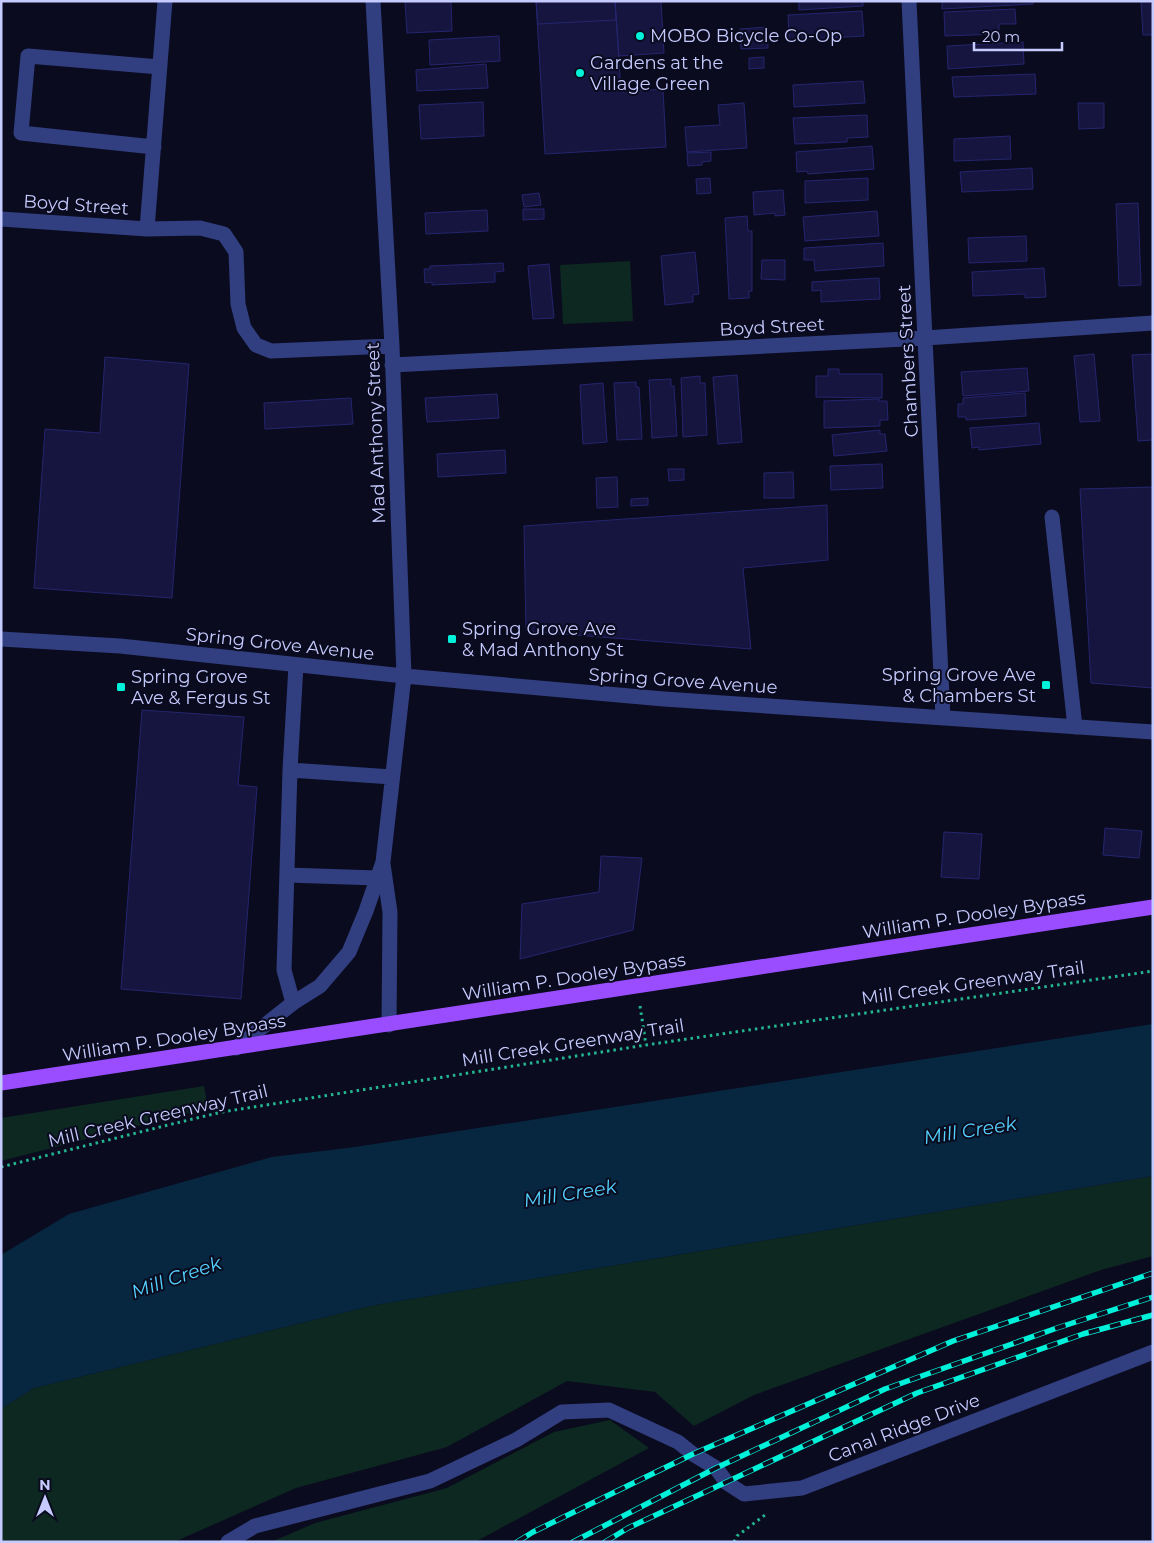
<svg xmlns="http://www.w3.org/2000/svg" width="1154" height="1543" viewBox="0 0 1154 1543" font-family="Montserrat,sans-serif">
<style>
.green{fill:#0d2821}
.water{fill:#072740}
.building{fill:#151540;stroke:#25256e}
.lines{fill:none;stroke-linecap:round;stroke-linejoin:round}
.path{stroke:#23b690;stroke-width:3;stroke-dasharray:2.5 4;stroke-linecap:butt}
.minor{stroke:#313e80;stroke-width:15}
.major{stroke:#994dff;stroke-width:15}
.rail-casing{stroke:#00f1d9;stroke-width:5.5}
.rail{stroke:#0a0b1e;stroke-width:4;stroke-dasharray:11;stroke-linecap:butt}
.poi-dot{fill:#00f1d9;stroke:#0a0b1e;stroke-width:2}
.labels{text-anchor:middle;stroke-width:4;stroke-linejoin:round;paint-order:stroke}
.poi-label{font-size:18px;fill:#c6cbff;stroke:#0a0b1e;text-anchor:start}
.street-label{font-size:18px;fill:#c6cbff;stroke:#0a0b1e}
.water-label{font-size:19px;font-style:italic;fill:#54d2ff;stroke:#0a0b1e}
</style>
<rect width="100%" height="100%" fill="#0a0b1e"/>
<path class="green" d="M630,261L633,321L563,324L560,265Z
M204,1086L208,1108L1,1161V1118Z
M1153,1176V1256L1101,1270L754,1395L694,1426L655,1392L567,1381L447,1447L296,1488L174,1542H1V1409L34,1388L375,1305Z
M610,1420L649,1448L475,1542H271L315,1523L447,1488L554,1432Z"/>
<path class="water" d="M1153,1024V1176L375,1305L34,1388L1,1409V1255L69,1214L272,1157L355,1147Z"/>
<path class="building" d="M405,1H451L452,31L407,33Z
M536,1H615L621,92L663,89L666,147L545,154Z
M536,1H615L616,20L538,24Z
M615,1H661L664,53L619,56Z
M799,1H863V6L799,10Z
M942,1H1033V4L942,9Z
M1141,1H1153V35H1143Z
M1015,9L1016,24H999V34L945,36L944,12Z
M862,11L864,36L789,40L788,15Z
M767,27L768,48L741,49L740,29Z
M499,36L500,61L430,65L429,40Z
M1023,42L1024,64L948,69L947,46Z
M764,57V68L749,69V58Z
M486,64L488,88L417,91L416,70Z
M1035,74L1036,94L954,97L952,77Z
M863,81L865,103L794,107L793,85Z
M483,102L484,136L421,139L419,105Z
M744,103L747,148L687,152L685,127L720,125L718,105Z
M1078,103H1104V128L1079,129Z
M867,115L868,137L847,138V142L795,144L793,118Z
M1010,136L1011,159L954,161V139Z
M872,146L874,169L808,174L807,171L797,172L796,152Z
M711,152V161L702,162V165L688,166L687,153Z
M1032,168L1033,189L962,192L960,172Z
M710,178L711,193L697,194L696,179Z
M868,178V200L805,203V181Z
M783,190L785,215L775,216V213L754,215L753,192Z
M539,193L541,205L524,207L522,195Z
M1138,203L1141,285L1119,286L1116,204Z
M523,209H544V219L523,220Z
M487,210L488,231L426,234L425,213Z
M877,211L879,236L805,241L803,217Z
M747,216L748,231H752V291H749V298L729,299L725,218Z
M1026,236L1027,261L969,263L968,238Z
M883,243L884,266L815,271L814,260H804V248Z
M695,252L699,294L693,295V302L665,305L661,256Z
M762,260H785V280L761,279Z
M503,263L504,271L495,272V282L432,285V282L425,283L424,269H430V266Z
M549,264L554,318L533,319L528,266Z
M1044,268L1046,297L1025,298V294L973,296L972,272Z
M879,278L880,299L821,302V290L812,291V282Z
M1094,354L1100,421L1080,422L1074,356Z
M1153,354V440L1138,441L1132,355Z
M105,357L189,364L172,598L34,588L45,429L100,433Z
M1027,368L1029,391L963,396L961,372Z
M828,369H839V374H882V398L816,397V376H828Z
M737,375L742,442L718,444L713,377Z
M700,376V383H705L707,435L683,437L681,378Z
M671,379V386H674L677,436L652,438L649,380Z
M636,382V387H639L642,439L617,440L614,383Z
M603,383L607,442L583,444L580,385Z
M1025,393L1026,416L966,420V417H958V404H963V398Z
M497,394L499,418L427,422L425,398Z
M351,398L353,424L265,429L264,403Z
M879,399V401H887L888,420H880V426L824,428V401Z
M1039,423L1041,444L979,450V447L972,448L970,428Z
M880,430V434H885L887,451L834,456L832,435Z
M505,450L506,473L438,477L437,454Z
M882,464L883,488L831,490L830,466Z
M668,469H684V480L669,481Z
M793,472L794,498H764V473Z
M617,477L618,507L597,508L596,478Z
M1153,487V688L1091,683L1080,489Z
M648,498V505L631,506V499Z
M827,505L828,560L743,568L751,649L526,631L524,526Z
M142,710L244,717L238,785L257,787L241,999L121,989Z
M1105,828L1142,831L1139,858L1103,855Z
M944,832L982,834L979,879L941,877Z
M601,856L642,858L633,930L520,959L522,904L599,892Z"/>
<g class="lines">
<path class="path" d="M640,1006L646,1045
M1,1167L168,1125L222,1112L646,1045L1153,971
M734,1542L737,1536L765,1515"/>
<path class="minor" d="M909,1L943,718
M154,147L21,133L28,56L160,67
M1,219L147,229L200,228L224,234L236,252L238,304L244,328L256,345L271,351L392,346
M147,229L165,1
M392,365L925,338L1153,323
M1052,517L1075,727
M1,639L120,646L404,676L664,699L1153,732
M290,770L392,777
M383,864L390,912L389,1025
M287,875L377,878
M293,1003L284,970L290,770L296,665
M236,1048L293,1003L320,986L349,952L366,911L383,862L404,676L392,346L373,1
M228,1542L255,1526L430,1481L516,1440L562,1412L609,1410L678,1442L693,1454L716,1468L727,1483L744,1494L802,1488L1153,1352"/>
<path class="major" d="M1,1083L1153,907"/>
<g class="rail-casing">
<path id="rail" d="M517,1542L533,1532L693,1454L953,1341L1153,1273
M573,1542L716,1468L885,1389L1057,1328L1153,1297
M605,1542L628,1528L917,1393L1083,1334L1153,1315"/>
</g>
<use href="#rail" class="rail"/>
</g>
<g class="poi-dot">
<circle cx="640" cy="36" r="5"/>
<circle cx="580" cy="73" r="5"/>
<rect x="447" y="634" width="10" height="10" rx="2.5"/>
<rect x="1041" y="680" width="10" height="10" rx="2.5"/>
<rect x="116" y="682" width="10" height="10" rx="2.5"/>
</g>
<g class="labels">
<g class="poi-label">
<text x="650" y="42">MOBO Bicycle Co-Op</text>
<text x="590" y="69">Gardens at the<tspan x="590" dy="21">Village Green</tspan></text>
<text x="462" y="635">Spring Grove Ave<tspan x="462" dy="21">&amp; Mad Anthony St</tspan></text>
<text x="1036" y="681" text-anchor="end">Spring Grove Ave<tspan x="1036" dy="21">&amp; Chambers St</tspan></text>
<text x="131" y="683">Spring Grove<tspan x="131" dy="21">Ave &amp; Fergus St</tspan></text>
</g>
<g class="street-label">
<text transform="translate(76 205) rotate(4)" y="6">Boyd Street</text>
<text transform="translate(772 327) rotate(-3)" y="6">Boyd Street</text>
<text transform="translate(908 361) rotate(-93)" y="6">Chambers Street</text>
<text transform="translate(376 433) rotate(-92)" y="6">Mad Anthony Street</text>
<text transform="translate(280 644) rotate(6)" y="6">Spring Grove Avenue</text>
<text transform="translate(683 681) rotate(4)" y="6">Spring Grove Avenue</text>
<text transform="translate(974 915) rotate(-9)" y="6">William P. Dooley Bypass</text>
<text transform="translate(574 977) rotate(-9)" y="6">William P. Dooley Bypass</text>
<text transform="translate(973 983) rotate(-8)" y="6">Mill Creek Greenway Trail</text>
<text transform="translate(174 1038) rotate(-9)" y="6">William P. Dooley Bypass</text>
<text transform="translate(573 1043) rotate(-9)" y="6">Mill Creek Greenway Trail</text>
<text transform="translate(158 1116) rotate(-13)" y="6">Mill Creek Greenway Trail</text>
<text transform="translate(904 1428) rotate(-21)" y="6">Canal Ridge Drive</text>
</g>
<g class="water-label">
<text transform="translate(970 1130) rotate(-9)" y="7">Mill Creek</text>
<text transform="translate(570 1193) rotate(-9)" y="7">Mill Creek</text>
<text transform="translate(176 1277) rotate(-19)" y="7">Mill Creek</text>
</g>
</g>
<rect width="1154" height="1543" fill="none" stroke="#c6cbff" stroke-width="5"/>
<g transform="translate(45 1498)" stroke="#0a0b1e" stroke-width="4" paint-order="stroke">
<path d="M0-4L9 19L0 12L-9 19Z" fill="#c6cbff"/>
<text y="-8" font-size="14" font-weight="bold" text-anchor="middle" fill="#c6cbff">N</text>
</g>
<path d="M974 42v8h88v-8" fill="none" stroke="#c6cbff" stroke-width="2.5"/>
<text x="982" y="42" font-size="15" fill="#c6cbff" stroke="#0a0b1e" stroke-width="4" paint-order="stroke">20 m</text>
</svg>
